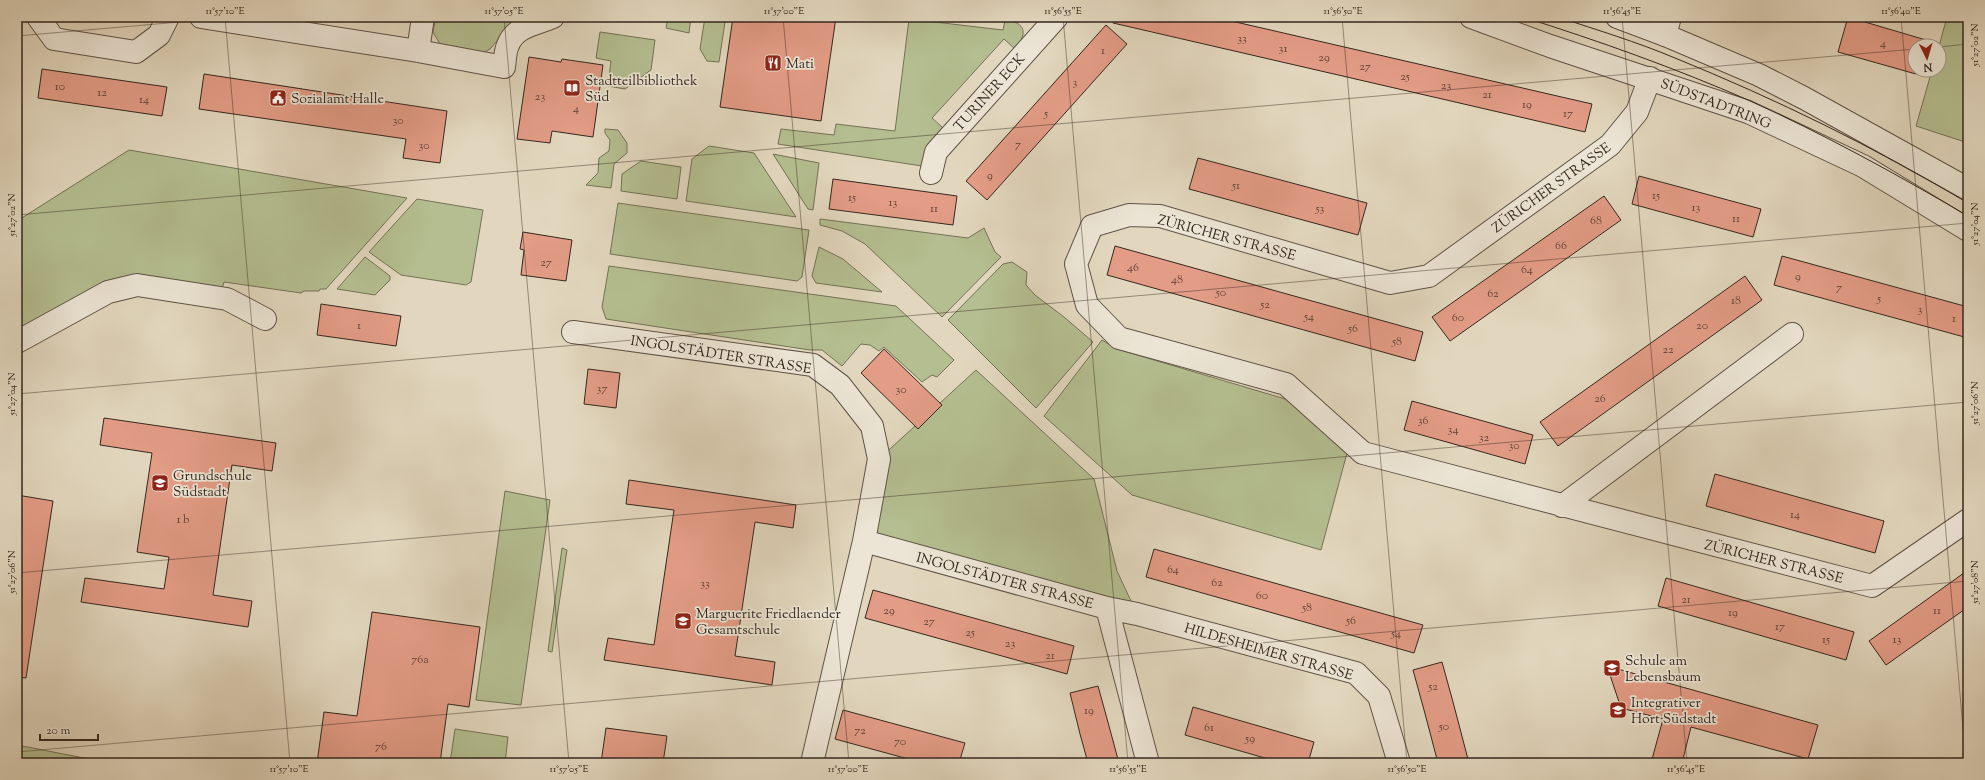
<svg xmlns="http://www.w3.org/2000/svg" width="1985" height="780" viewBox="0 0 1985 780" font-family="'Sorts Mill Goudy',serif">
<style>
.green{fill:#b4be90;stroke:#747258}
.building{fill:#e39c86;stroke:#35271f}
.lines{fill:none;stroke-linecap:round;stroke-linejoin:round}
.minor-casing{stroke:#605347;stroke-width:24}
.tertiary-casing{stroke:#605347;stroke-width:24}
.minor{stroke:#ece5d5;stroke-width:22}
.tertiary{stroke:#ece5d5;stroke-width:22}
.tram{stroke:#35271f;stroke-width:1}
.ticks{fill:none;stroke:#35271f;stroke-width:1;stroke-opacity:0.45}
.labels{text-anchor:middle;stroke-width:3.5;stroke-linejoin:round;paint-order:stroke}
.number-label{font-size:12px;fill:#604439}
.poi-label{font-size:14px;fill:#35271f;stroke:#ece5d5;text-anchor:start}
.street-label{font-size:14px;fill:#35271f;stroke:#ece5d5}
.neatline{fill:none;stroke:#35271f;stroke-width:1.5}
.ticks-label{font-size:10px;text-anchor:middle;fill:#35271f}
</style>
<rect width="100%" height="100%" fill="#e2d7be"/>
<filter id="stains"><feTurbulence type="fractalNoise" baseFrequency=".005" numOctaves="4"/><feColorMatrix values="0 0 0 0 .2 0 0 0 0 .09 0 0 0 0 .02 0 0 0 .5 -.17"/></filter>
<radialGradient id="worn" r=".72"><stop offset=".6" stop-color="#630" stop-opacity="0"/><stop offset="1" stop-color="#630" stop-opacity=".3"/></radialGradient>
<path class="green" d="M436,17H533L517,18L490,49L479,55L441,46L433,32Z
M668,17H691L689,33L666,28Z
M705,17L725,22L719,62L707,61L700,49Z
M1947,17H1968V143L1916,126L1932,70H1939V46Z
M909,19L1003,30L1005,20C1026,22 1028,34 1015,49L1004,39L932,118L943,128L927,147L922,166L778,144L781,129L834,135L836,124L895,131Z
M600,32L655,40L651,70L625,89L608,86L611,61L596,58Z
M605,129L618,130L627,143V153L614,164L611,188L586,185L598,173L599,158L609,151L610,140L605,133Z
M709,146L754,153L796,217L686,201L692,159Z
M129,150L407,198L326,289H320L319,291H304L301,293L224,282L222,289L162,279L17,330V221Z
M773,154L819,163L813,210L808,209Z
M641,161L681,167L677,199L621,191L622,174Z
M417,199L483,210L471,282L466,285L401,275L369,252Z
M618,203L809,230L802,277L797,281L610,254Z
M820,219L968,238L984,228L995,252L1001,257L942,317L865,244L842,231L820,225Z
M819,247L843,259L882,292L816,283L812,276Z
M365,257L390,276V280L375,295L337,289Z
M1012,262L1027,272L1026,285L1035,295L1064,317L1093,342L1036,408L948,320L1003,264Z
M609,266L896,306L954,360L937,377L932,375L922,382L884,347L879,351L870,345L861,344L842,366L822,350H810L606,319L602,307Z
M1102,340L1117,349L1292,401L1347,453L1321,550L1132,495L1044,416Z
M976,370L1094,479L1117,571L1137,614L864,541L879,459Z
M505,491L550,500L521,705L476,700Z
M562,548L567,550L552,652L548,651Z
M455,729L508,737L505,763H450Z
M17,745L110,763H17Z"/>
<path class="building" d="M733,17H836L821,121L720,107Z
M1114,17H1214L1592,104L1585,132L1113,23Z
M1848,17L1926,40L1924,46H1915V70H1917L1916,74L1838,52Z
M1106,25L1127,44L987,200L966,181Z
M529,57L561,62L562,59L603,65L593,137L552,131L550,143L517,139Z
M42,69L167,87L162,116L38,98Z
M204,74L447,111L440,163L403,158L406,139L199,109Z
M1198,158L1367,203L1358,235L1189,189Z
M1639,176L1761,209L1753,237L1632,204Z
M833,179L957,196L953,225L829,209Z
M1604,196L1621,220L1450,341L1432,317Z
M523,232L572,240L566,281L521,275L524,250L520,249Z
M1115,246L1423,332L1415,361L1107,275Z
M1782,256L1968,307V338L1774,285Z
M1745,276L1762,300L1558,446L1540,422Z
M321,304L401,316L396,346L317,335Z
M884,349L942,405L918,429L861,373Z
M588,369L620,373L616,408L584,404Z
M1412,401L1533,435L1525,464L1404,430Z
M104,418L276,443L272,471L232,465L213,595L252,601L248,627L81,602L85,578L164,589L169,557L137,552L152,453L100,445Z
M1715,474L1884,521L1875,553L1706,506Z
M629,480L796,505L793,528L755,522L735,656L775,662L772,685L604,660L608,638L654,645L674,510L626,504Z
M17,495L53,501L26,678L17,677Z
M1154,549L1423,625L1414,653L1146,577Z
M1968,570V607L1886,665L1869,641Z
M1666,578L1854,632L1846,660L1658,606Z
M873,590L1074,646L1067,674L865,618Z
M372,612L480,627L469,707L448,704L440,763H317L324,712L357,716Z
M1442,662L1453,702L1469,763H1438L1424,710L1413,670Z
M1607,666L1818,725L1808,759L1691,727L1682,763H1651L1663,719L1621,708Z
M1098,686L1109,726L1119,763H1088L1080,734L1070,693Z
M1193,707L1314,742L1308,763H1282L1185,735Z
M843,710L965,743L959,763H923L835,739Z
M606,728L667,736L663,763H601Z"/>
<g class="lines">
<g class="minor-casing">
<path id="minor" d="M38,17L54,39L136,52L159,35L168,17
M201,17L418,51L504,67C505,60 505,51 508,45C515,26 537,24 553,17
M1665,35L1670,17
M418,51L423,17
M1650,78L1637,112L1610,145L1429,276L1390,283L1160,216L1129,215L1092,226L1076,264L1087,305L1119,338L1286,384L1363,453L1872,586L1968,520
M931,173L936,152L1057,17
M573,332L813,365L840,385L872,426L879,459L864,541
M17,342L108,292L137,285L227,299L265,319
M1562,506L1792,334
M1107,608L1148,763
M812,763L864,541L1107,608L1137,614L1356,673L1379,696L1399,763"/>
</g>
<g class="tertiary-casing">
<path id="tertiary" d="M1471,17L1550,46L1748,112L1863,166L1968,230
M1617,17L1665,35L1759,75L1804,98L1968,189"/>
</g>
<use href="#minor" class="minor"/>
<use href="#tertiary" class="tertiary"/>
<path class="tram" d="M1523,17C1599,41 1675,68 1748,100C1824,134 1896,174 1968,216
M1558,17C1597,30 1637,42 1675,58C1776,99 1874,147 1968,203"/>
</g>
<path class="ticks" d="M225,17L290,763M504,17L569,763M783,17L849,763M1063,17L1128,763M1342,17L1407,763M1622,17L1687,763M1901,17L1966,763M17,36L238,17M1939,47L1968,44M17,215L1915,49M17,394L1968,223M17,573L1968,402M17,752L1968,581M1933,763L1968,760"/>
<defs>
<g id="restaurant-square" transform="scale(0.9)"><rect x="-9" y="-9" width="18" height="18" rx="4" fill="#8f2418" stroke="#ece5d5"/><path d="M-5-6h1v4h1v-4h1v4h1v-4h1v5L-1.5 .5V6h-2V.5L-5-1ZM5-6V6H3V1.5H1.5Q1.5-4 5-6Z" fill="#fff"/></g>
<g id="library-square" transform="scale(0.9)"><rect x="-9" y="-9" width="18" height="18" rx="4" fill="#8f2418" stroke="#ece5d5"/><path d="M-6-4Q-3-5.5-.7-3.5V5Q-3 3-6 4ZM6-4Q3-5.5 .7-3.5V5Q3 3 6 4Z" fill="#fff"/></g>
<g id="civic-square" transform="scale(0.9)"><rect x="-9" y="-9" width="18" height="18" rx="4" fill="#8f2418" stroke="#ece5d5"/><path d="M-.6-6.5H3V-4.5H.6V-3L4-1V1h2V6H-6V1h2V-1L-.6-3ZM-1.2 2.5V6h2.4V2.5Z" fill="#fff"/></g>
<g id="school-square" transform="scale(0.9)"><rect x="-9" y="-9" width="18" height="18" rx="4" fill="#8f2418" stroke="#ece5d5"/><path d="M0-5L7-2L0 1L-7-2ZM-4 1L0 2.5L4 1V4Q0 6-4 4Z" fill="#fff"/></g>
</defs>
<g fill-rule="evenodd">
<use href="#restaurant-square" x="773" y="63"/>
<use href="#library-square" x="572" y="88"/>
<use href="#civic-square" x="278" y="98"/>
<use href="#school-square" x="160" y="483"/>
<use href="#school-square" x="683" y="621"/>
<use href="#school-square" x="1612" y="668"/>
<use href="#school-square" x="1618" y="710"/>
</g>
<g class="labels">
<g class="number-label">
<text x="1242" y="42">33</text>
<text x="1883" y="47">4</text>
<text x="1283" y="52">31</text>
<text x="1103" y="54">1</text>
<text x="1324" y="61">29</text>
<text x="1365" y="70">27</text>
<text x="1405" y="80">25</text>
<text x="1075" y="86">3</text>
<text x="1446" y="89">23</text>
<text x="60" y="90">10</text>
<text x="102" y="96">12</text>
<text x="1487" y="98">21</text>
<text x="540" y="100">23</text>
<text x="144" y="103">14</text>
<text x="1527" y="108">19</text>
<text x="576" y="112">4</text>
<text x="1046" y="117">5</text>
<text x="1568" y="117">17</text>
<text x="398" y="124">30</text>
<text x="1018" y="148">7</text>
<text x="424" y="149">30</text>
<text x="990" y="179">9</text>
<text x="1236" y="189">51</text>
<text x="1656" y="199">15</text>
<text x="852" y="201">15</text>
<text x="893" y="206">13</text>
<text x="1696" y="211">13</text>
<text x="934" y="212">11</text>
<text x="1320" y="212">53</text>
<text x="1736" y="222">11</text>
<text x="1596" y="224">68</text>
<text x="1561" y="249">66</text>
<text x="546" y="266">27</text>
<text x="1133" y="271">46</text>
<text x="1527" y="273">64</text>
<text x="1798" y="280">9</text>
<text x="1177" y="283">48</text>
<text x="1839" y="291">7</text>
<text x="1221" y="296">50</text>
<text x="1493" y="297">62</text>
<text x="1879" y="302">5</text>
<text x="1736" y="304">18</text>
<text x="1265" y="308">52</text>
<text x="1920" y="313">3</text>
<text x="1309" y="320">54</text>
<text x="1458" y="321">60</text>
<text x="1954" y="322">1</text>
<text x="359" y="329">1</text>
<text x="1702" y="329">20</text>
<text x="1353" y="332">56</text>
<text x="1397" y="345">58</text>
<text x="1668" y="353">22</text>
<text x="602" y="392">37</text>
<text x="901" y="393">30</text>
<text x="1600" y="402">26</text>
<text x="1423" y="424">36</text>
<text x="1453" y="433">34</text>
<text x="1484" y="441">32</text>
<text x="1514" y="449">30</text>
<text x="1795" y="518">14</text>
<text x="183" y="523">1 b</text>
<text x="1173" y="573">64</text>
<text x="1217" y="586">62</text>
<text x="705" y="587">33</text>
<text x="1262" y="599">60</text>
<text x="1686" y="603">21</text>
<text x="1307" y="611">58</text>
<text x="889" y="614">29</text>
<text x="1937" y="614">11</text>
<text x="1733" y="616">19</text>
<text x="1351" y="624">56</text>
<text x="929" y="625">27</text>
<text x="1780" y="630">17</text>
<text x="970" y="636">25</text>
<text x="1396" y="637">54</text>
<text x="1826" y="643">15</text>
<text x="1897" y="643">13</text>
<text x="1010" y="647">23</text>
<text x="1050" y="659">21</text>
<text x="420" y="663">76a</text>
<text x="1433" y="690">52</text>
<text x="1089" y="714">19</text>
<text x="1444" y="730">50</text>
<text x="1209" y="731">61</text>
<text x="860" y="734">72</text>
<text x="1250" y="742">59</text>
<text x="900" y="745">70</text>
<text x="381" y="750">76</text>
</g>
<g class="poi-label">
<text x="786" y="68">Mati</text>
<text x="585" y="85">Stadtteilbibliothek<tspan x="585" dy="16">Süd</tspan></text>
<text x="291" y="103">Sozialamt Halle</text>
<text x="173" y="480">Grundschule<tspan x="173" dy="16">Südstadt</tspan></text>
<text x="696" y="618">Marguerite Friedlaender<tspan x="696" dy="16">Gesamtschule</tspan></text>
<text x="1625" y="665">Schule am<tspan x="1625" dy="16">Lebensbaum</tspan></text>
<text x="1631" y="707">Integrativer<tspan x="1631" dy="16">Hort Südstadt</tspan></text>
</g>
<g class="street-label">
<text transform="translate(989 92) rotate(-48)" y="5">TURINER ECK</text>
<text transform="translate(1716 103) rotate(21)" y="5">SÜDSTADTRING</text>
<text transform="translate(1551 187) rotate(-36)" y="5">ZÜRICHER STRASSE</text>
<text transform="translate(1227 237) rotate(15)" y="5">ZÜRICHER STRASSE</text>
<text transform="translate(721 354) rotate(9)" y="5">INGOLSTÄDTER STRASSE</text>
<text transform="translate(1774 561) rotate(14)" y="5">ZÜRICHER STRASSE</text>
<text transform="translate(1005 580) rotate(15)" y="5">INGOLSTÄDTER STRASSE</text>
<text transform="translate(1269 651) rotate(16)" y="5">HILDESHEIMER STRASSE</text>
</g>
</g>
<rect width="1985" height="780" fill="none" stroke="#e2d7be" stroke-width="44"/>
<g transform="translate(1927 58) rotate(175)"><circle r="19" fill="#ece5d5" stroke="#a3998c"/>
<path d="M0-3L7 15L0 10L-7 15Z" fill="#8f2418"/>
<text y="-6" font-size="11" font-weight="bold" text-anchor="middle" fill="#35271f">N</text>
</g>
<path d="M40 734v6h58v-6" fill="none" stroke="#35271f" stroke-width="2"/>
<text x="46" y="734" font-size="12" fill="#35271f" stroke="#ece5d5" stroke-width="3" paint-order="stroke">20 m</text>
<rect x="22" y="22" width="1941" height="736" class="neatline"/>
<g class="ticks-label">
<text x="225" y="14">11°57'10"E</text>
<text x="504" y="14">11°57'05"E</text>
<text x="784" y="14">11°57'00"E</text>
<text x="1063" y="14">11°56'55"E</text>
<text x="1343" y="14">11°56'50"E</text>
<text x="1622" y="14">11°56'45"E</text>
<text x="1901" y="14">11°56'40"E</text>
<text transform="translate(1974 45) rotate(-90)" y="4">51°27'02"N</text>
<text transform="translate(11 215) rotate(-90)" y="4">51°27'02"N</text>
<text transform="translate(1974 224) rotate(-90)" y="4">51°27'04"N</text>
<text transform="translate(11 394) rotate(-90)" y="4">51°27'04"N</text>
<text transform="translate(1974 403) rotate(-90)" y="4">51°27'06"N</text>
<text transform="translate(11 572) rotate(-90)" y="4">51°27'06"N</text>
<text transform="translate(1974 582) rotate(-90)" y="4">51°27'08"N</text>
<text x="289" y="772">11°57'10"E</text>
<text x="569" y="772">11°57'05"E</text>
<text x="848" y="772">11°57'00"E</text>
<text x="1128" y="772">11°56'55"E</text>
<text x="1407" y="772">11°56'50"E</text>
<text x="1686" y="772">11°56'45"E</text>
</g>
<rect width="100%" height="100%" filter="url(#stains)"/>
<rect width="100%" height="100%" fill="url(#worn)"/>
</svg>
